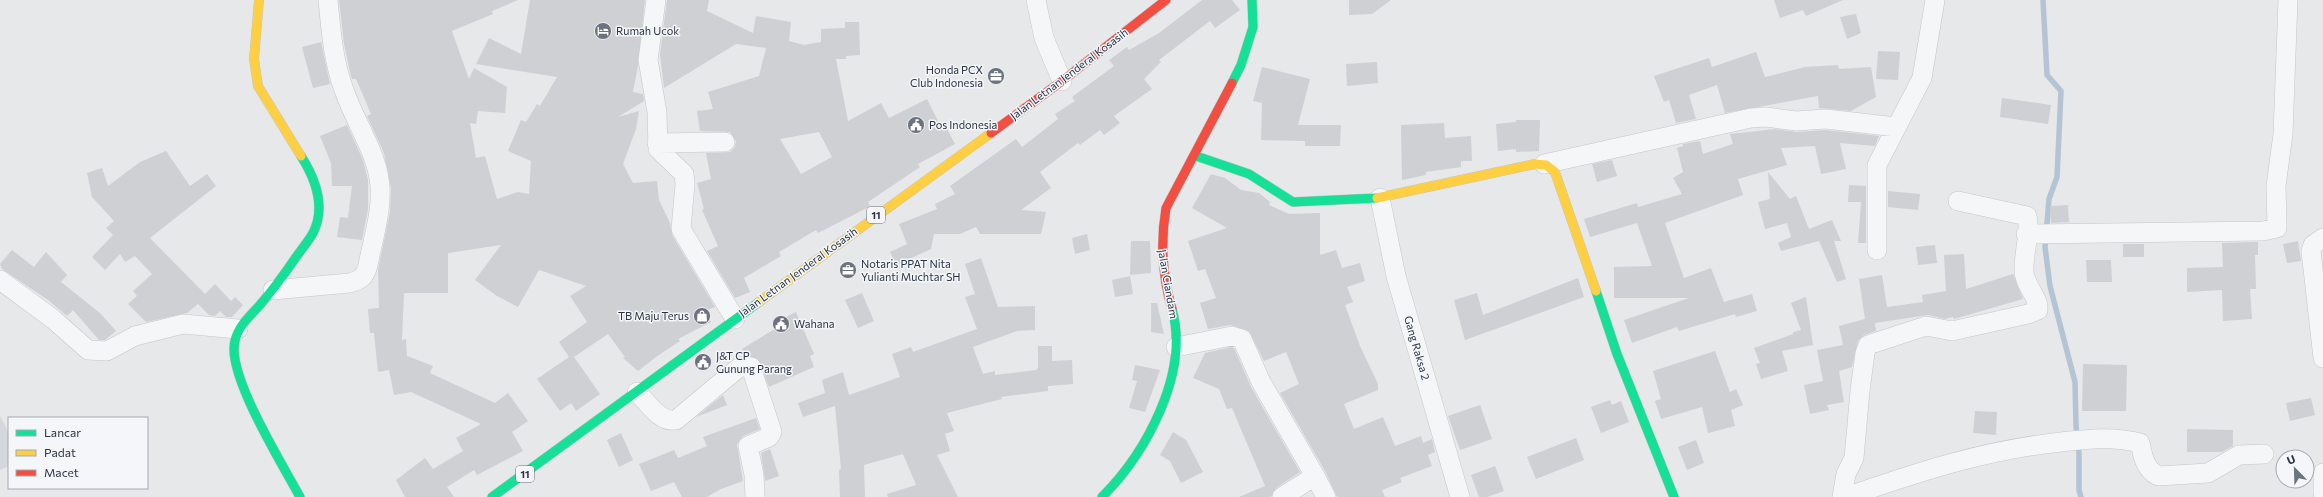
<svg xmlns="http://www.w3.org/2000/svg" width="2323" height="497" viewBox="0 0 2323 497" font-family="Commissioner,sans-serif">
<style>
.built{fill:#d4d7dd}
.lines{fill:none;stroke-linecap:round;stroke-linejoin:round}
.stream{stroke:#b4c4d5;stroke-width:5.5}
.building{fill:#ced0d3;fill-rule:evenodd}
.street-casing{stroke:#c4c6c8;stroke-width:20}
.fast-casing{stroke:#c4c6c8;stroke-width:10}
.slow-casing{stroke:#c4c6c8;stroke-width:10}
.jam-casing{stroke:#c4c6c8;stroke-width:10}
.street{stroke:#f5f6f7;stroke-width:19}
.fast{stroke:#16e098;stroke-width:9}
.slow{stroke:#ffcf43;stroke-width:9}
.jam{stroke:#f24e42;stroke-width:9}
.labels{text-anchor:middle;stroke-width:3;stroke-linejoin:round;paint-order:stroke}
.shield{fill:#f4f6f9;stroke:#676e7b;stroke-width:1}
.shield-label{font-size:10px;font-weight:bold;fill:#2b3445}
.poi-label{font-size:11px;fill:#2b3445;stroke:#f4f6f9;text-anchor:start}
.street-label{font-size:11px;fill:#2b3445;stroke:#f4f6f9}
</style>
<rect width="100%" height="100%" fill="#e6e8ea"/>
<path class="built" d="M0,416L9,433V466L0,470Z"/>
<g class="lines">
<path class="stream" d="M2043,0L2047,75L2061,91L2057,177L2049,199L2045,247L2050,286L2075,382L2076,426L2079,453V490L2081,497"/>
</g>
<path class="building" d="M339,0H518L492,11L493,14L452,31L469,79L474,68L507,87L505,113L478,111L476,124L470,123L476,158L485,156L497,199L518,192L529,194L531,161L508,151L521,120L526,122L537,104L540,106L557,77L476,64L489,38L521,54L530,0H645L638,66L633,92L643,94L644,101L618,117L639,111L636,129L623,164L633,183L657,181L659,200L670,223L672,235L715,307L705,311L711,322L678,339L680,341L656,357L638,371L623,358L625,357L608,334L574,357L600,394L576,411L571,403L560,411L537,379L569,357L559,342L587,322L570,296L586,286L539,270L518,307L497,296L475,280L501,245L448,253V293H404L402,340L406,339L407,356L433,366L430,373L495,403L508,393L528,421L512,432L523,451L477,475L474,470L447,487L454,497H405L396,480L425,458L433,469L463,451L456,438L481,424L411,392L394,395L389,370L378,372L374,333H370L368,309L379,308L378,270L390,212L391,188L384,153L367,116L371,114L356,79H352L351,76L344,44Z
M667,0H709L707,11L753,33L756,16L791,22L789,41L804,45L821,42V29L845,28V22H859L860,55L846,56V59H836L848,121L881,103L889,118L927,99L941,127L945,125L955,144L918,164L920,167L868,202L870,206L867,208L818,233L816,230L779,252L781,256L744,278L750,292L735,298L707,251L718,246L702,210L704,209L697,183L711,179L706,153L730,152L735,147L736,141L730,132L700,131L697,111L713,109L708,92L759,76L766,48L736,44L664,88L660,54ZM819,132L832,157L801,174L780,139Z
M1202,0H1232L1240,10L1215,28L1210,21L1159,60L1161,62L1144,79L1152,89L1114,116L1120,123L1104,135L1100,130L1080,145L1078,143L1040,172L1051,188L1021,210L1046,212L1041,234H980L976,227L960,234H934L931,249L896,265L890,252L907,244L899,224L937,209L935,204L955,194L950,186L1016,139L1022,147L1058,119L1055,114L1075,101L1072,97L1114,66L1109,60L1127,47L1129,50L1159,33Z
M1349,0H1391L1372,14L1349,15Z
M1774,0H1843L1806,16L1803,10L1780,18Z
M1856,14L1861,33L1847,39L1840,17Z
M321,42L330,84L313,88L302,47Z
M1878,51L1900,52L1898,80L1876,79Z
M1756,52L1765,77L1805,67L1838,65L1839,69L1871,67L1876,97L1851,111L1819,108L1818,96L1725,113L1717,85L1689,95L1696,119L1676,123L1669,100L1664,102L1654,76L1709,58L1712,67Z
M1377,62L1378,83L1347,86L1346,64Z
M1262,67L1310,79L1298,125H1341L1340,146H1305V141L1261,140L1262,103L1253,101Z
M2002,98L2051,105L2048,124L2000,117Z
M1516,120H1540L1539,151L1516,152V149L1498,151L1496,124L1516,122Z
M1444,123L1445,138L1471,136L1472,161H1461V167L1426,172V175L1402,180L1401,125Z
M347,125L363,160L368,180V209L362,240L337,237L340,217L348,218L352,186H332L331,163L320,136Z
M1775,129L1797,132L1826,130L1879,136L1875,146L1840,143L1846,169L1821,174L1815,146L1781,148L1787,165L1738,179L1743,195L1665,223L1684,278L1711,268L1724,302L1752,294L1757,311L1736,317L1735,314L1679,331L1677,327L1632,343L1624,320L1689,298H1614V267L1652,266L1637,223L1590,237L1584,219L1637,203L1638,207L1682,194L1673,178L1683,172L1677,148L1683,146V144L1700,141L1703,154L1733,144L1730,134Z
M166,151L190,186L207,174L216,186L150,238L205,294L215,284L231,301L235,297L243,305L232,317H226L220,311L215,316L209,315L198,304L187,313L146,322L128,304L137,296L133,291L152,274L135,256L125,262L120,254L105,270L92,257L113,235L106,228L114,221L92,197L87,173L102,168L108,186L140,162Z
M1612,160L1617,176L1597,182L1592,164Z
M1768,172L1790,199L1796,196L1809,229L1832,220L1841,241H1834L1846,279L1837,282L1819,241L1781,251L1778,243L1791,237L1787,223L1765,229L1758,202L1770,199Z
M1211,174L1225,178L1241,190L1259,193L1270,202L1269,205L1289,214L1320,213V255L1336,250L1342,268L1360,263L1365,281L1347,287L1353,302L1345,305L1360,346L1378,384V390L1344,404L1354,429L1383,417L1395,446L1421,436L1423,443L1432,439L1435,452L1428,455L1432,466L1400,478L1402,482L1382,490L1385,497H1337L1325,471L1280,393L1299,384L1286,352L1264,361L1249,331L1230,325L1208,329L1200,303L1216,298L1205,269L1198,271L1188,241L1227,228L1192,208Z
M1849,185L1866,186V243H1858L1861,202H1848Z
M1888,191L1920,194L1918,210L1888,207Z
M2068,205L2069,222L2051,223L2050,206Z
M1087,234L1090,250L1075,254L1072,238Z
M1131,241H1150L1151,273L1130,275Z
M2298,241L2301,261L2287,263L2283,244Z
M2258,242V255H2255L2256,289H2250L2252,319L2223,321L2222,290L2187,292V268L2223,267L2222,243Z
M2123,244H2144V257H2123Z
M1935,245L1937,263L1918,265L1916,247Z
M12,250L34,267L46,252L67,275L61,282L100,313L116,331L105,340H99L73,310L67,316L48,300L2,269L0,264Z
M1964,254L1966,289L2013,274L2023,299L1954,319L1953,317L1945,319L1928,315L1875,323L1876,331L1864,335L1858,341L1852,367L1839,371L1844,402L1827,405L1829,410L1810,414L1804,385L1823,381L1817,350L1843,345L1839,326L1865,319L1859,279L1882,275L1887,307L1923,302L1922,295L1946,291L1944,255Z
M981,258L998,307L1035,306V330L1017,331L973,347L983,374L995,371V375L1036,370L1038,368V346H1052V361L1072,360L1073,384L1048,386V391L1001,397L1002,399L947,413L954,431L945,434L950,451L937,455L958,497H888L887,494L916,485L903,454L864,465L865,497H840L839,470L841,469L835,406L803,417L798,403L825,393L822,380L843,372L849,395L900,377L892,354L911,347L913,352L977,329L965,297L975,294L965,264Z
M2086,260H2111L2112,282H2087Z
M1130,276L1133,294L1115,297L1112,280Z
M1578,278L1584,297L1465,340L1454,300L1477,293L1483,315Z
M862,293L874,321L858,328L845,300Z
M1806,297L1813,345L1782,351L1788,371L1761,379L1756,364L1760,363L1754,348L1793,334V332L1801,330L1791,303Z
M1151,303H1157L1164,334L1151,332Z
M796,312L814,354L810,356L814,367L769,387L758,359L745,355L742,349L778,327L776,322Z
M1231,347L1234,348L1251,387L1300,472L1276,488L1271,497H1239L1265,486L1232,408L1227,409L1219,389L1193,378L1205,353Z
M1715,351L1730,392L1736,389L1743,405L1731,410L1735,426L1708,433L1702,407L1661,419L1655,401L1661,399L1653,371Z
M2083,364L2127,365L2126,411H2082Z
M1135,365L1160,370L1145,412L1129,408L1137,381L1132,380Z
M723,395L727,405L696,417Z
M2311,398L2315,415L2290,421L2286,403Z
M1610,400L1612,405L1621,401L1629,422L1601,433L1591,407Z
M1480,405L1492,439L1460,450L1448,416Z
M1975,411L1997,412L1996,435L1973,433Z
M756,418L760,429L743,436L737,444L743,481L721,489L707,497H682L674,482L651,491L639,464L674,450L678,458L707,446L703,437Z
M2187,429L2233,430V446L2222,452H2187Z
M1173,432L1186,440L1203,472L1181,483L1170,461L1160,455Z
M621,433L633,460L619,467L607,440Z
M1576,438L1584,460L1536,479L1527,457Z
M1696,440L1704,463L1687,470L1678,447Z
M770,449L779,476L765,481L761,453Z
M1495,466L1504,491L1487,497H1479L1471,475Z"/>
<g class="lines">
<g class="street-casing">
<path id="street" d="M656,0L648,60L657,112L658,149L684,174L685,184L681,229L735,319
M1036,0L1044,38L1062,81
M657,143L725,142
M1544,164L1751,118L1766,117L1796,121L1826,119L1896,127
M1380,198L1396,276L1460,497
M2026,234L2263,231L2277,228L2276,186L2283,134L2288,0
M2323,238L2313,245L2311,251L2323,358
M1877,250V165L1922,78L1935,0
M0,280L53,319L88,350L107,351L135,336L183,324L238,329
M273,290L349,283C361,280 365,277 368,265C373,238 384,206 379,178C375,151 353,117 344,90C333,60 331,31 328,0
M1176,347L1232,336L1242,339L1261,382L1315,476L1282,497
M637,392C648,403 660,423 676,420L737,369L743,366L751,367L772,432L769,437L748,446L754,475L755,497
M2323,473V493
M1315,476L1326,497
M1842,497L1846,474L1854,458L1860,391L1865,353L1868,345L1926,326L1952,331L2028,314L2038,310C2039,297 2025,286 2024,272C2023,255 2031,231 2027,216L1958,201
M1846,497C1918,472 1985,450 2061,442C2088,439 2113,436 2140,443C2143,457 2145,469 2158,476L2208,473L2239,455L2264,454"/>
</g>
<g class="fast-casing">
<path id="fast" d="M1232,83L1241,65L1253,27L1252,0
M1196,156L1249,174L1293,202L1377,198
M1596,291L1617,354L1674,497
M300,497C281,462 234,386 234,349C234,330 247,319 259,306C272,291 283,276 294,260C300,251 308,242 313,233C326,207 315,178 301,156
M492,497L759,302
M1102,497C1146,453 1190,373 1172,309"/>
</g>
<g class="slow-casing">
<path id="slow" d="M259,0L254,59L258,86L301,156
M1377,198L1535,164L1546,165L1555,172L1596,291
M759,302L991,133"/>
</g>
<g class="jam-casing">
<path id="jam" d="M991,133L1062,81L1166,0
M1172,309C1162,275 1160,243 1166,208L1232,83"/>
</g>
<use href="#street" class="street"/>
<use href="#fast" class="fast"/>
<use href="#slow" class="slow"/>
<use href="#jam" class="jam"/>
</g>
<defs>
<g id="hotel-disc" transform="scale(0.9)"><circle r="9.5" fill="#6c737f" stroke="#f4f6f9"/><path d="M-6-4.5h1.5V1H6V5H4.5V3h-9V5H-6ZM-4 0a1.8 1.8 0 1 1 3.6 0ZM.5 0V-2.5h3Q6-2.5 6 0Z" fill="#fff"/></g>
<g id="office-disc" transform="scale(0.9)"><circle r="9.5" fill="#6c737f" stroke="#f4f6f9"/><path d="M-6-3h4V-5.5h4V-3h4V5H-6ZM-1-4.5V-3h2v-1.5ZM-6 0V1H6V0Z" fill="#fff"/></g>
<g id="civic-disc" transform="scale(0.9)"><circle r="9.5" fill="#6c737f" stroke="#f4f6f9"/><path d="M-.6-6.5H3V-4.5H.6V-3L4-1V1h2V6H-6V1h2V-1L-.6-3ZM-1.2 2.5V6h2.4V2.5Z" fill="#fff"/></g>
<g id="shop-disc" transform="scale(0.9)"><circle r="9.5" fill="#6c737f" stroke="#f4f6f9"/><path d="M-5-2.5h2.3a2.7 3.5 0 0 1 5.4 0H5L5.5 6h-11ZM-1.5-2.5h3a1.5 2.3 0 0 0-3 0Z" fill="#fff"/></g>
</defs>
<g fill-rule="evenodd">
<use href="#hotel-disc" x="603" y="31"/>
<use href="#office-disc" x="996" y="76"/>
<use href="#civic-disc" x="916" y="125"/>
<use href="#office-disc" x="848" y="270"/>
<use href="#shop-disc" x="702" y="316"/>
<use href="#civic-disc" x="781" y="324"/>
<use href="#civic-disc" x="703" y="362"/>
</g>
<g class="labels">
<g class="shield">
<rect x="867" y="207" width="18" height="16" rx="3"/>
<rect x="516" y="466" width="18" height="16" rx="3"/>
</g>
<g class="shield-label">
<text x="876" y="219">11</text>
<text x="525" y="478">11</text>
</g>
<g class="poi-label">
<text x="616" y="35">Rumah Ucok</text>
<text x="983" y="74" text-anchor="end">Honda PCX<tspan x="983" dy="13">Club Indonesia</tspan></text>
<text x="929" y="129">Pos Indonesia</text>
<text x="861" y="268">Notaris PPAT Nita<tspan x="861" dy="13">Yulianti Muchtar SH</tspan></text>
<text x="689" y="320" text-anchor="end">TB Maju Terus</text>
<text x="794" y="328">Wahana</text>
<text x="716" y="360">J&amp;T CP<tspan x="716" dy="13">Gunung Parang</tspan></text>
</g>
<g class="street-label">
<text transform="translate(1069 74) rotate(-37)" y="4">Jalan Letnan Jenderal Kosasih</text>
<text transform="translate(798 272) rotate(-36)" y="4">Jalan Letnan Jenderal Kosasih</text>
<text transform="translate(1168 284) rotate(80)" y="4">Jalan Ciandam</text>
<text transform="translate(1417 348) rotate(74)" y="4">Gang Raksa 2</text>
</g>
</g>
<rect x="8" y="417" width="140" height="72" fill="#f4f6f9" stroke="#a4a8b1"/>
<rect x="16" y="430" width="20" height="6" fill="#16e098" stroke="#a4a8b1"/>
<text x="44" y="437" font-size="12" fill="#2b3445">Lancar</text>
<rect x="16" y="450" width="20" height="6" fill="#ffcf43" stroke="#a4a8b1"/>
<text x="44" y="457" font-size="12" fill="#2b3445">Padat</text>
<rect x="16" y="470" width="20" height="6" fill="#f24e42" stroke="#a4a8b1"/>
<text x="44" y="477" font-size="12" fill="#2b3445">Macet</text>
<g transform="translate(2295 469) rotate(337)"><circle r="19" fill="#f4f6f9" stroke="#a4a8b1"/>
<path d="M0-3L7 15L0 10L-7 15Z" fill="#6c737f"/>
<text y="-6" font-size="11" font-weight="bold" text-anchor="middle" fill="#2b3445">U</text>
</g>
</svg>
